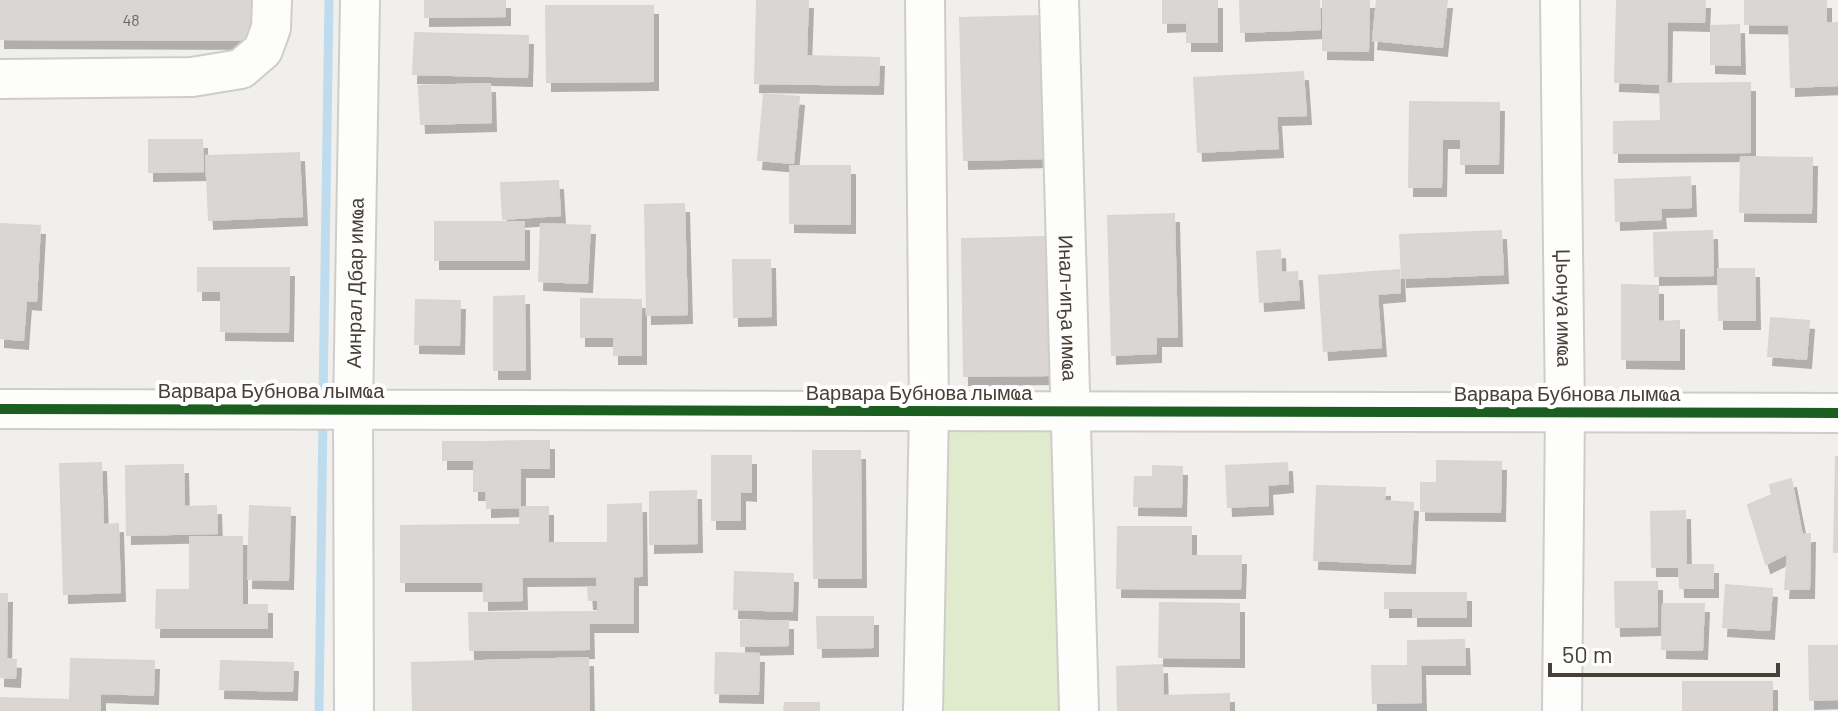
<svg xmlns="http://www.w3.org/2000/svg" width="1838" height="711" viewBox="0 0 1838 711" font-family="Barlow,sans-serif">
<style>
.green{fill:#e0ebcd}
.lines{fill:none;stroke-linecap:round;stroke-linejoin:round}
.stream{stroke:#bedced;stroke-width:9}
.building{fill:#d9d6d3;stroke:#d9d6d2;stroke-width:2;filter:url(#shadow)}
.minor-casing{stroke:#cfcdc9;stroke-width:42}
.minor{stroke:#fdfdfc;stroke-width:38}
.cycleway-casing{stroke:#fff;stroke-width:15}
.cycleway{stroke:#1b5e20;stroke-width:10}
.labels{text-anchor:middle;stroke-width:8;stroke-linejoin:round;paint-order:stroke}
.number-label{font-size:16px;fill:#6d6760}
.street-label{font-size:20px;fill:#474037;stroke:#fff}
</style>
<defs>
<filter id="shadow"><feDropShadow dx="5" dy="9" stdDeviation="0" flood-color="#0004"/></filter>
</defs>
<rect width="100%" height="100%" fill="#f1efec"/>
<path class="green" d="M1055,429L1058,711H943L940,430Z"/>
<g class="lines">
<path class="stream" d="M323,400L329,0
M319,711L323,418"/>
</g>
<path class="building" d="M0,0H264L262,40L0,39Z
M425,0H505V16L425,17Z
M757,0H808L806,56L879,58L878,85L755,83Z
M1163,0H1217V42H1187V22L1163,23Z
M1240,0H1319L1320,29L1241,32Z
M1323,0H1369L1368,51L1323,50Z
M1377,0H1447L1442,47L1373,40Z
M1617,0H1705L1704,22L1667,21L1666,84L1615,82Z
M1745,0H1826V25L1745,24Z
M546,6H653V81L547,82Z
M1040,16L1044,158L964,160L960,18Z
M1838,23V85L1791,87L1789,25Z
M1739,25L1740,65L1711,64V26Z
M415,33L528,36L527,77L413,74Z
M1303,72L1306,115L1276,116L1278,148L1198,152L1194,78Z
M1750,83V152L1614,153V122L1661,121L1660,84Z
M490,84L491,122L421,124L419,86Z
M764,94L799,97L793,163L758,160Z
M1410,102L1499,103L1498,164H1461V139H1442L1441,187H1409Z
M149,140H202L203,171L149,172Z
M299,153L302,216L209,220L206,156Z
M1741,157L1812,158L1811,213L1740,212Z
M790,166H850V224L790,223Z
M1690,177L1691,207L1660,208L1661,219L1616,221L1615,180Z
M558,181L560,215L503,219L501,183Z
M684,204L687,314L647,315L645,205Z
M1174,214L1177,337H1156V353L1112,355L1108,216Z
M435,222H524V260H435Z
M0,224L40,226L36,301L26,300L23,340L0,338Z
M541,224L590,226L587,283L539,281Z
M1501,231L1503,274L1402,278L1400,235Z
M1712,231L1713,275L1655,276L1654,233Z
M1046,237L1048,375L964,376L962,239Z
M1280,250L1281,273L1297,272L1299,299L1260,302L1257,252Z
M733,260H770L771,316L734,317Z
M198,268H289L288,332L221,331V291H198Z
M1718,269H1754L1755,320H1719Z
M1399,270L1400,292L1377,294L1381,347L1324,351L1319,276Z
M1622,285L1658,286V322L1679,321V360L1622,359Z
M524,296L525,370H494V297Z
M581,299L641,300V355H614V337H581Z
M416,300L460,301L459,345L415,344Z
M1771,318L1809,321L1806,359L1768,356Z
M520,441V507L487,508L486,442Z
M520,441H549V468H520Z
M443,442H486V460H443Z
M813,451H860L861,578H814Z
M712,456H751V492L740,491V520H712Z
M1836,457H1838V552H1834Z
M474,460H486V491H474Z
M1437,461L1501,462L1500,512L1421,511V483H1437Z
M101,463L103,525L118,524L120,592L64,594L60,464Z
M1287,463L1288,483L1267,485L1268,505L1228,507L1226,466Z
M183,465L184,507L216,506L217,533L127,535L126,466Z
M1153,466L1182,467L1181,507L1134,506L1135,477H1153Z
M1791,479L1802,535L1810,534L1809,589H1785L1788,553L1766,564L1748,505L1772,495L1770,485Z
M1317,486L1385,488L1384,501L1413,503L1410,564L1314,560Z
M696,491L697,543L650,544V492Z
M641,504L642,576L521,577L520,507H548V543H608V505Z
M250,506L290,508L288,580L248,579Z
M1685,511L1686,565H1713V588H1680L1679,567H1652L1651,512Z
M483,525L484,582H401V526Z
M483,525H520L522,600L484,601Z
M1118,527H1191V556H1241L1240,589L1117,588Z
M190,537H242V605H267V628H156L157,590H190Z
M735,572L793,574L792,611L734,609Z
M597,576H633V623H588V612H598V600H589L588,587H597Z
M1615,582H1657V626L1616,627Z
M1726,585L1772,589L1769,630L1723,627Z
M1385,593H1466V617H1413V608H1385Z
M0,594H7L6,659L16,660L15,678L0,677Z
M1160,603L1239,604V658L1159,657Z
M1663,604H1704L1702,650L1662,649Z
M588,612L589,649L470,650L469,613Z
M817,617H873V647L818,648Z
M741,621H788V645L741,646Z
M1464,640L1465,665H1420L1421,702L1373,703L1372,666H1408V641Z
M1809,646H1838V699L1810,700Z
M716,653L759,654L758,694L715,693Z
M588,658L589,711H413L412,663Z
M71,659L154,661L153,695L100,693V711H0V698L70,700Z
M221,661L293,663L292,691L220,689Z
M1162,665L1163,696L1229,694V711H1118L1117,667Z
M1683,682H1772V711H1683Z
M785,703H819V711H784Z"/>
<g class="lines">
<g class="minor-casing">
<g id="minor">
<path id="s1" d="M1059,0L1079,711"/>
<path id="s2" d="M1560,0L1565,412L1562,711"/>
<path d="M0,79L192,77L241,69L263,50L271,28L272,0"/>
<path d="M0,409L1838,413"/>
<path id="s3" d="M354,711L353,410L360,0"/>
<path d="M923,711L929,411L925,0"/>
</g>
</g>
<use href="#minor" class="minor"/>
<g class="cycleway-casing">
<path id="cycleway" d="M0,409L1838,413"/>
</g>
<use href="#cycleway" class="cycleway"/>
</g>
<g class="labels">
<g class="number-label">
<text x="131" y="26">48</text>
</g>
<g class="street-label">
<text dy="7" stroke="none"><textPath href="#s3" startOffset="428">Аинрал Дбар имҩа</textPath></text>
<text dy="7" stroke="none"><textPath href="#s2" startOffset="308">Џьонуа имҩа</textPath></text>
<text dy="7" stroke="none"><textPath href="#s1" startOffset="308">Инал-иҧа имҩа</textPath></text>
<text x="271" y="398">Варвара Бубнова лымҩа</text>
<text x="919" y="400">Варвара Бубнова лымҩа</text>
<text x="1567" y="401">Варвара Бубнова лымҩа</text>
</g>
</g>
<path d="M1550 663v12h228v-12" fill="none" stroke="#474037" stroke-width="4"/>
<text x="1562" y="663" font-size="24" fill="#474037" stroke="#ffffff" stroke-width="6" paint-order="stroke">50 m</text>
</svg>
